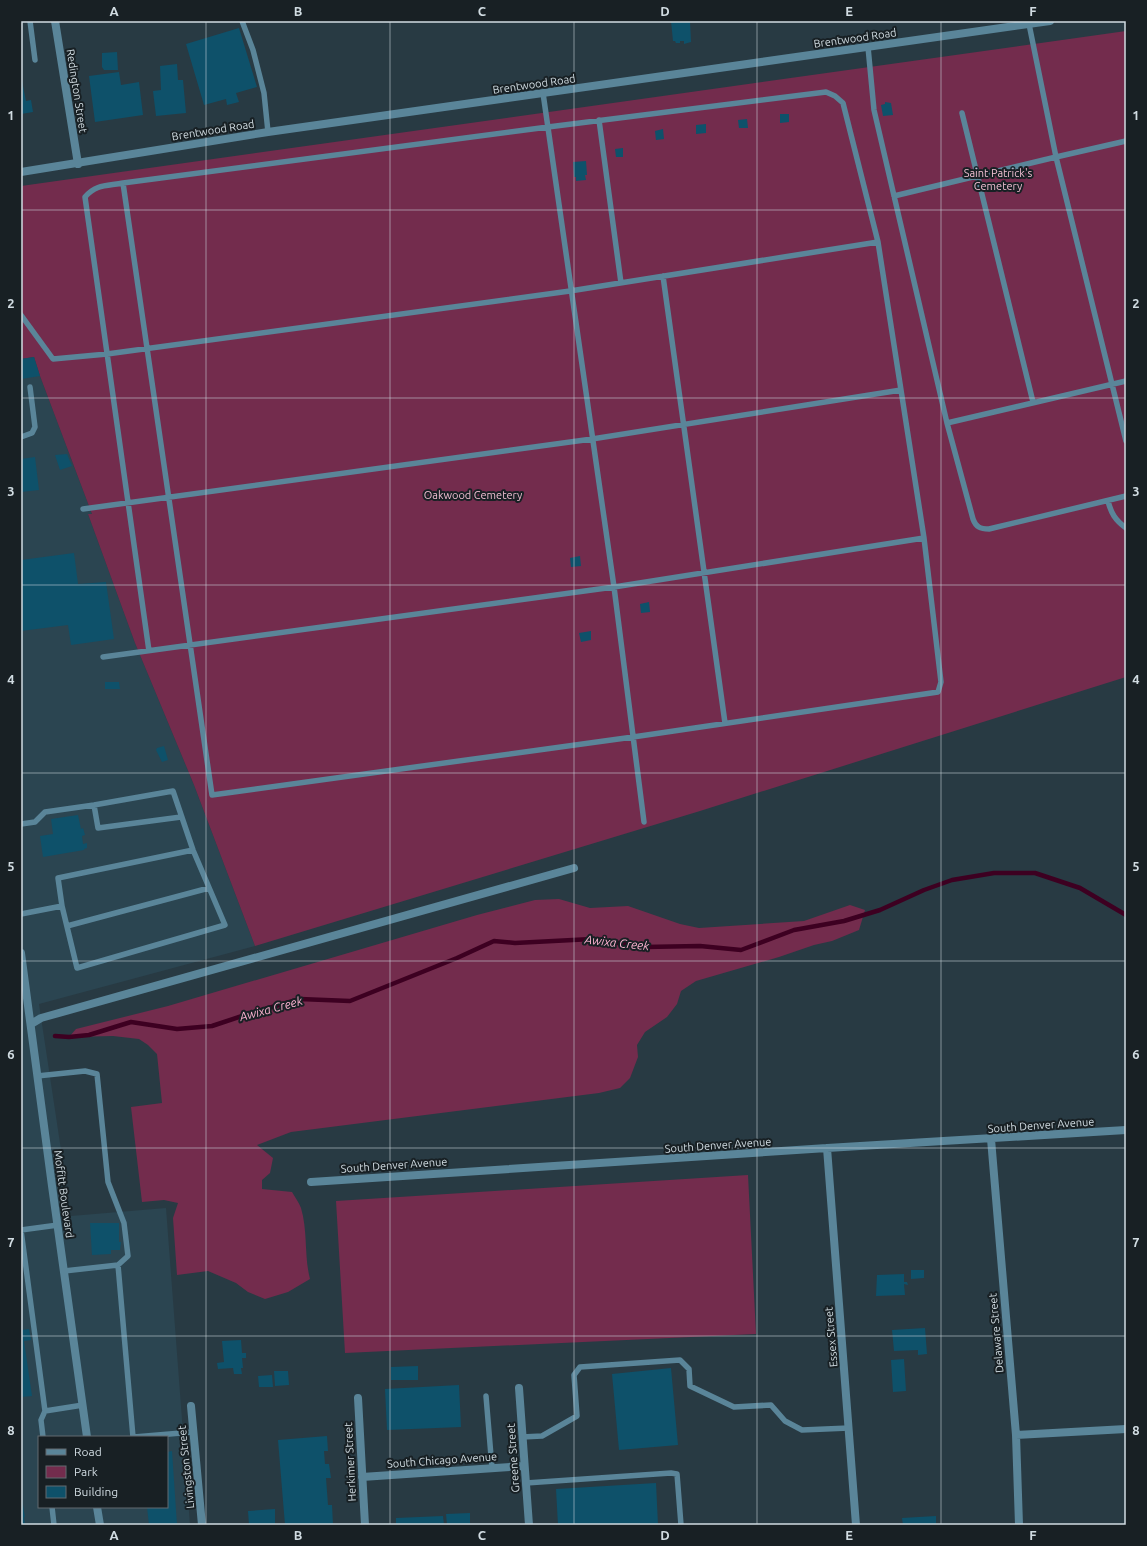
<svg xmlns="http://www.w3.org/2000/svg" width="1147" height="1546" viewBox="0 0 1147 1546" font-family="Ubuntu,sans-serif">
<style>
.built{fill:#2b4551;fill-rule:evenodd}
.green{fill:#732c4d}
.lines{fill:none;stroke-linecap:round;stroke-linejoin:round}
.stream{stroke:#3d0021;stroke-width:4.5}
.building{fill:#0e516a}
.service{stroke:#5a8599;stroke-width:5.5}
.minor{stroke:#5a8599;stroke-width:8}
.tertiary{stroke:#5a8599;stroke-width:8}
.grid{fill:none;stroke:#d1dce2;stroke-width:1;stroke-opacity:0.55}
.labels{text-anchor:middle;stroke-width:4;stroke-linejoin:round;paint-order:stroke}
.street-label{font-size:11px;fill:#d1dce2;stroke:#182024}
.park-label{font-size:11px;fill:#f1bfd2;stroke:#182024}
.water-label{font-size:12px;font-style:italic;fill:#fcb2d0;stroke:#182024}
.neatline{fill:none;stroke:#d1dce2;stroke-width:1.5}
.grid-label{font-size:13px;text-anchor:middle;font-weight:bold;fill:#d1dce2}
</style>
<rect width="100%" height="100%" fill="#283a43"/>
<path class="built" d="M34,357L40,376L92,514H88L135,643L194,785L255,946L39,1004L71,1216L166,1208L190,1525H21V359ZM39,1437H167V1507H39Z"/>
<path class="green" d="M1126,31V677L700,811L255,946L194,785L135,643L88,514H92L40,376L34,357L21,359V186Z
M559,899L590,908L628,906L680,924L699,928L804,921L850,905L865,910L859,930L832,941L814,945L779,957L696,981L681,991L677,1004L667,1017L645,1032L637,1045L638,1057L630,1078L620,1088L599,1093L291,1132L257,1145L273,1158L270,1173L262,1180V1189L292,1192C295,1197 299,1203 301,1208C308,1232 304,1256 310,1279L288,1292L265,1299L248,1292L236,1283L208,1271L177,1275L173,1218L178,1203L164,1200L142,1202L131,1107L162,1103L157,1054L148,1045L139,1039L113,1036L69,1037L76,1029L168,1006L477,915L535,900Z
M748,1175L756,1334L345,1353L336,1201Z"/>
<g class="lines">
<path class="stream" d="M55,1036L69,1037L89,1035L131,1022L177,1029L212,1026L251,1013L300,999L350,1001L457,958L494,941L515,943L592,939L644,947L700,946L741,950L794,930L844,921L880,910L924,890L952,880L994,873H1035L1080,888L1126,915"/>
</g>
<path class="building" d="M671,21H690L691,42L684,44V41H680V43H676L675,41H673Z
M239,28L257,87L236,93L239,102L227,105L226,99L204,105L186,44Z
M117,52L118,70H104L102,67V53Z
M177,64L178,80H183L186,113L156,116L153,91L161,90L160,66Z
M119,72L121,85L139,82L143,115L95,122L89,76Z
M21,76L26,101L31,100L33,112L21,114Z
M885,102L891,103L893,115L883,116L881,105L885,104Z
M780,114H789V122L780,123Z
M747,119L748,128H739L738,120Z
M706,124V133L696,134V125Z
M663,129L664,139L656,140L655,131Z
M623,148V157H616L615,149Z
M586,161L587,175H585L586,180L576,181V177H574L573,162Z
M34,357L40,376L21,379V359Z
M67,454L72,466L60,470L55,455Z
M35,457L39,490L21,492V459Z
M74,553L78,584L106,582L114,639L71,645L68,625L21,631V560Z
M580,556L581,566L571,567L570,558Z
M649,602L650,612L641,613L640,604Z
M591,631V640L581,642L579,633Z
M105,682H119L120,689H105Z
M164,746L168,760L162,762L156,750L157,748Z
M78,815L81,829L83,828L85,835L82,836L83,844L87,843V848L84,849V850L43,857L40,836L53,834L51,819Z
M90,1223H119V1242H121L120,1250H111V1254L92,1255Z
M911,1270H924V1278L911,1279Z
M904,1274V1282H907L908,1285L904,1284L905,1295L876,1296L877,1275Z
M925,1328L927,1354L918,1355V1350L894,1351L892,1330Z
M29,1329L31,1340L24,1341L32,1396L21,1397V1330Z
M241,1340L242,1353H246V1358H242L243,1368H241L242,1374H234L233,1368L218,1369L217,1363L224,1362L222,1341Z
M904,1359L906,1391L893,1392L891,1360Z
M418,1366V1380H391V1367Z
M671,1368L678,1445L619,1450L612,1374Z
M274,1371H288L289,1385L275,1386Z
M272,1375L273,1387H259L258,1376Z
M459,1385L461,1427L387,1430L385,1389Z
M327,1436L328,1451H324L325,1464H329L331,1478H326L328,1505H332L333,1525H285L278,1440Z
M172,1451L177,1525H149L147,1507H167V1452Z
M656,1483L658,1525H558L556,1489Z
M21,1493L25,1517H24L25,1525H21Z
M275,1509V1525H249L248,1511Z
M470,1513V1525H447L446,1514Z
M443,1516L444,1525H396V1518Z
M936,1516V1525H903L902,1518Z"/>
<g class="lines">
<path class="service" d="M30,21L35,60
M242,21L253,50L264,93L268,132
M1029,24L1056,157L1126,141
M868,47L874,110L947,423L1126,381
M543,93L614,587L644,822
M962,113L1033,402
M599,120L621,283
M123,183L212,795L633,737L938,692L941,682L924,538L878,242L843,103L835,96L826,92L548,127L123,183C107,186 96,184 85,197L149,651
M894,196L1056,157L1126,441
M663,276L725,723
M21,315L53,359L107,354L570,291L878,242
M947,423L973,519C976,527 980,529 989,529L1126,496
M21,437L32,433L35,427L30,387
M1108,501C1111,513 1115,520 1126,528
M83,509L592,439L901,390
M103,657L614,587L924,538
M94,805L98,828L181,817
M21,824L35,822L45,812L94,805L173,791L193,850L225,925L77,968L62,906L58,878L193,850
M21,914L62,906
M67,926L209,888
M37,1076L85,1071L97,1074L108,1182L124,1223L128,1256L118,1265L64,1271
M21,1230L45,1411
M21,1230L58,1225
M118,1265L133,1437
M486,1396L492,1468
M43,1437L41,1420L45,1411L83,1405
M134,1437L193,1432
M522,1437L542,1436L577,1416L574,1375L580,1367L680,1360L689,1369L690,1386L734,1407L771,1405L785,1421L802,1430L849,1428
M526,1483L671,1473L677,1474L681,1525
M52,1507L54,1525"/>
<path class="minor" d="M55,21L78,164
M21,953L52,1186L87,1437
M31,1024L41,1018L574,868
M991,1139L1016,1435L1019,1525
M827,1148L856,1525
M311,1182L827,1148L1126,1130
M519,1388L529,1525
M358,1398L365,1525
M191,1406L202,1525
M1016,1435L1126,1429
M362,1477L524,1466
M97,1507L100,1525"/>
<path class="tertiary" d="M21,172L268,132L1050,21"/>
</g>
<path class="grid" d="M206,21V1525M390,21V1525M574,21V1525M757,21V1525M941,21V1525M21,210H1126M21,398H1126M21,585H1126M21,773H1126M21,961H1126M21,1148H1126M21,1336H1126"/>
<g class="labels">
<g class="street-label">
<text transform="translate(855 38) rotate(-8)" y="4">Brentwood Road</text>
<text transform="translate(534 84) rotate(-8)" y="4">Brentwood Road</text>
<text transform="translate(77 91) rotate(81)" y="4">Redington Street</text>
<text transform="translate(213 130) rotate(-9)" y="4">Brentwood Road</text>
<text transform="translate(1041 1125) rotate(-4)" y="4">South Denver Avenue</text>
<text transform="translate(718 1145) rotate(-4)" y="4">South Denver Avenue</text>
<text transform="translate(394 1165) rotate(-4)" y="4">South Denver Avenue</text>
<text transform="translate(64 1194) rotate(82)" y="4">Moffitt Boulevard</text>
<text transform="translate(996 1333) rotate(-95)" y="4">Delaware Street</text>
<text transform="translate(831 1337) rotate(-95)" y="4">Essex Street</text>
<text transform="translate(513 1458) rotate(-94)" y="4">Greene Street</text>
<text transform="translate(442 1460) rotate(-4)" y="4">South Chicago Avenue</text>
<text transform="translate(350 1462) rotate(-93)" y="4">Herkimer Street</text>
<text transform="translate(186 1467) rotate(-96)" y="4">Livingston Street</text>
</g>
<g class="park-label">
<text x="998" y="177">Saint Patrick's<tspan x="998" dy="13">Cemetery</tspan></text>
<text x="473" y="499">Oakwood Cemetery</text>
</g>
<g class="water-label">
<text transform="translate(617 943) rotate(6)" y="4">Awixa Creek</text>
<text transform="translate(271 1009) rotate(-15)" y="4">Awixa Creek</text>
</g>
</g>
<rect width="1147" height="1546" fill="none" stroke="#182024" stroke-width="44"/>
<rect x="38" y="1436" width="130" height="72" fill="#182024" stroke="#626b70"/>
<rect x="46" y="1449" width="20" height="6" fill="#5a8599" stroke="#626b70"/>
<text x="74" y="1456" font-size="12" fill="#d1dce2">Road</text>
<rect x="46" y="1466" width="20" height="12" fill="#732c4d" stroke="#626b70"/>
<text x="74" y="1476" font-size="12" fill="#d1dce2">Park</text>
<rect x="46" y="1486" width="20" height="12" fill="#0e516a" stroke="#626b70"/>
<text x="74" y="1496" font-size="12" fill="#d1dce2">Building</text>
<rect x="22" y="22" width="1103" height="1502" class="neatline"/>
<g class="grid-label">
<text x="114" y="16">A</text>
<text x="298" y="16">B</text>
<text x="482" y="16">C</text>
<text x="665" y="16">D</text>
<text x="849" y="16">E</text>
<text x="1033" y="16">F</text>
<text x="11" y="120">1</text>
<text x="1136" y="120">1</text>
<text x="11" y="308">2</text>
<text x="1136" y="308">2</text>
<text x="11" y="496">3</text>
<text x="1136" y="496">3</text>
<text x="11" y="684">4</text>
<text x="1136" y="684">4</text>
<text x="11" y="871">5</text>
<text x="1136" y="871">5</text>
<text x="11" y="1059">6</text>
<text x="1136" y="1059">6</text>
<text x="11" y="1247">7</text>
<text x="1136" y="1247">7</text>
<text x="11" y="1435">8</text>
<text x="1136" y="1435">8</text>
<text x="114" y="1540">A</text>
<text x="298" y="1540">B</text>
<text x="482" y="1540">C</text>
<text x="665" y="1540">D</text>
<text x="849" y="1540">E</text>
<text x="1033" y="1540">F</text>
</g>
</svg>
